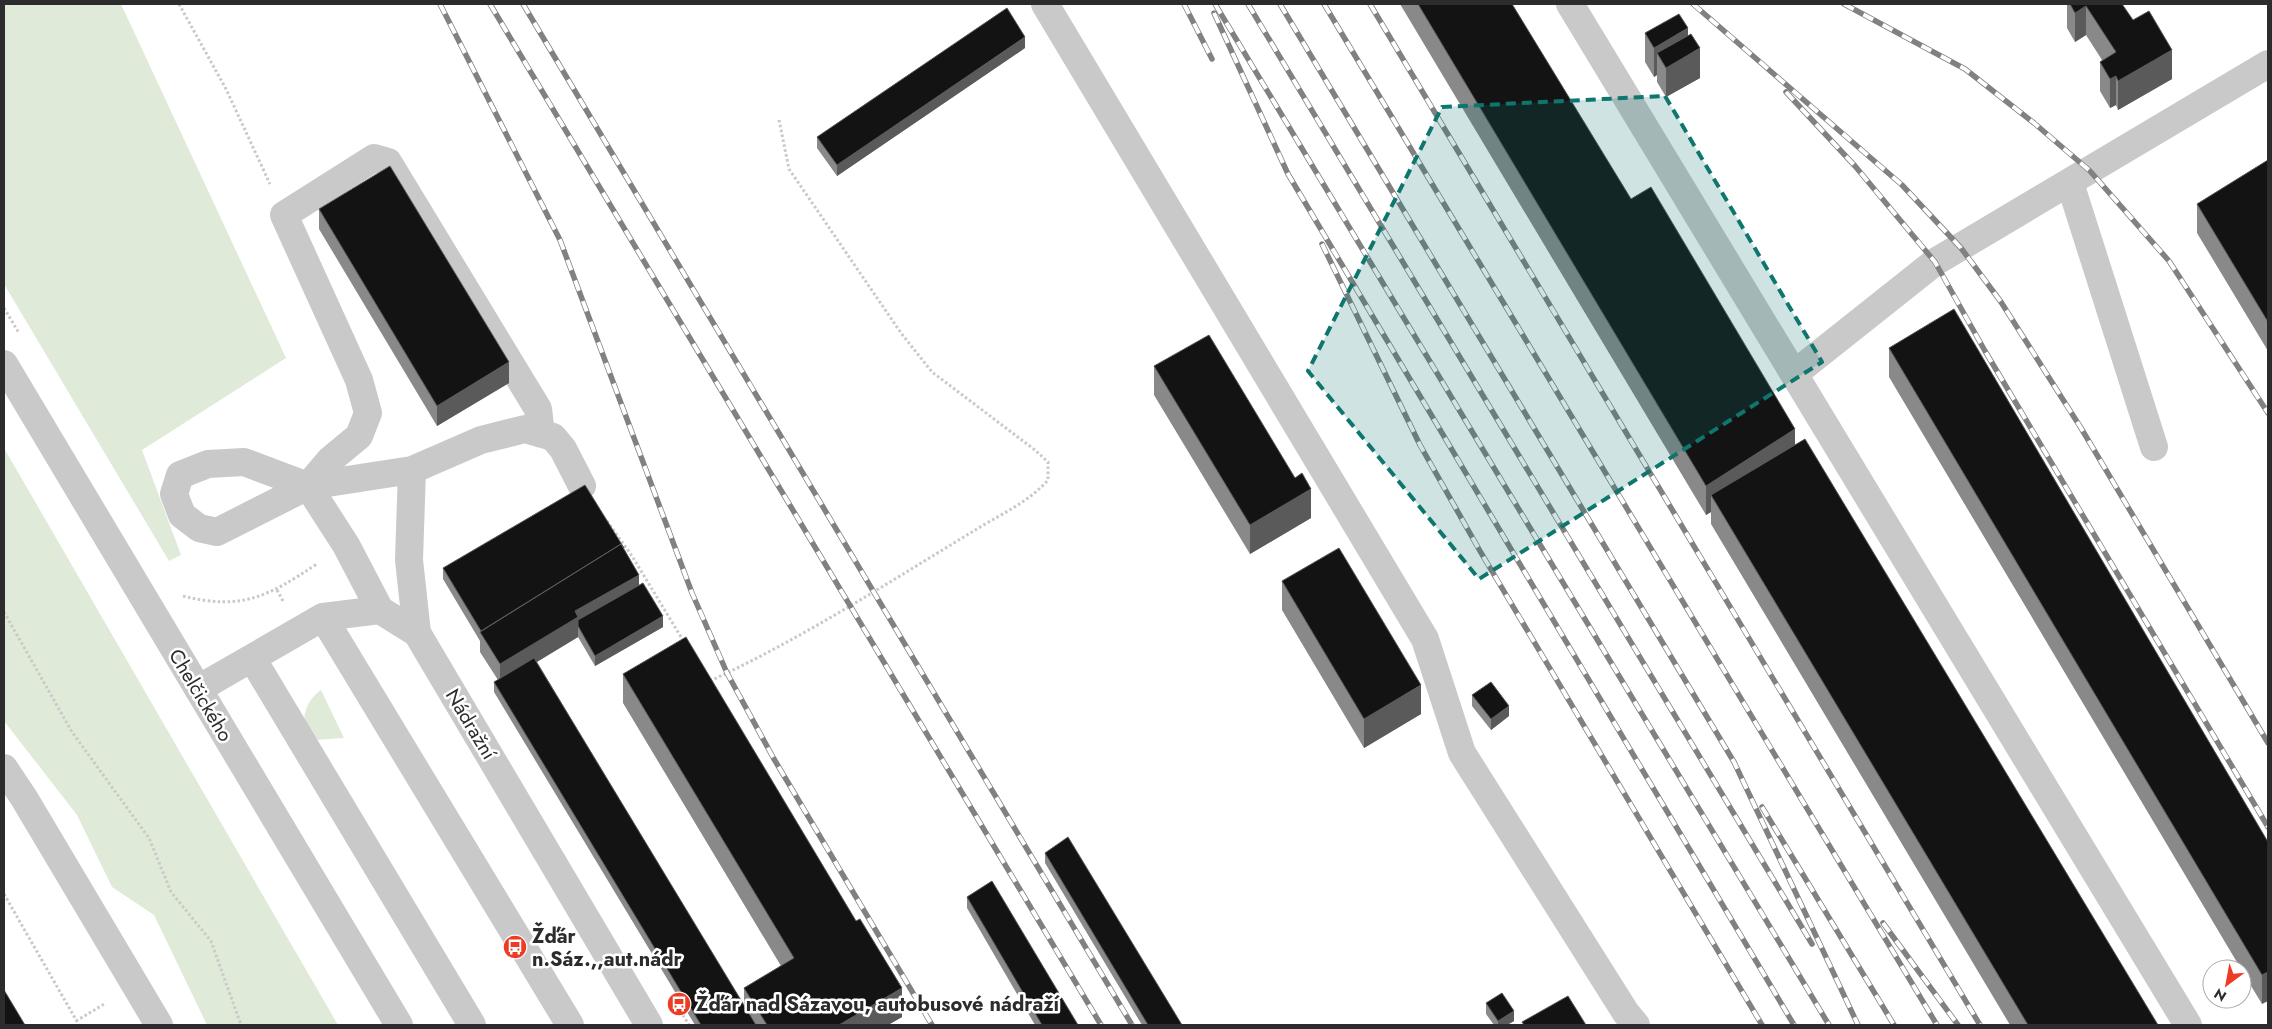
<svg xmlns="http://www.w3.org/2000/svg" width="2272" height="1029" viewBox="0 0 2272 1029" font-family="Jost,sans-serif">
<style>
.green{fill:#dfebd8}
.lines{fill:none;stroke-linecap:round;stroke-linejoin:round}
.path{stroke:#c9c9c9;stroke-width:3;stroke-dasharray:2.5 2.5;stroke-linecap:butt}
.minor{stroke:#c9c9c9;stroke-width:28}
.rail-casing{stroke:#818181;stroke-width:5.5}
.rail{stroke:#fff;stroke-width:4;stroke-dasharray:11;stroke-linecap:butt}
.wall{fill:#898989}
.shaded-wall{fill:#5a5a5a}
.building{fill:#131313;stroke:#5a5a5a}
.marked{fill:#0f766e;fill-opacity:0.2;stroke:#0f766e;stroke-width:4;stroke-dasharray:10 6;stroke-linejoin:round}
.labels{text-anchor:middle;stroke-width:5;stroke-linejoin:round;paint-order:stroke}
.street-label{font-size:20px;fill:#2c2c2c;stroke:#fff}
.poi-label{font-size:20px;font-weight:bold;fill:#2c2c2c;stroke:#fff;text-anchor:start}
</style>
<rect width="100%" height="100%" fill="#fff"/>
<path class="green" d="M4,4H121L286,358L142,450L181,555L169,561L4,284Z
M4,448L338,1025H207L154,915L112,887L77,815L4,721Z
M321,690L344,738L315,740L304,721C305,707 310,698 321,690Z"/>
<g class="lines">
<path class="path" d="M179,4L226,89L270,184
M4,308L19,333
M607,521L632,556L684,642
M277,590L283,601
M183,596C243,611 268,596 317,564
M4,612L72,732L149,838L171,892L211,941L241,1025
M710,681C801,639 886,584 972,532C997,516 1028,503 1048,480V462L1035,450L932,372L901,333L789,169L779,120
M4,894L79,1025
M683,1015L689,1025
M76,1021L106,1003"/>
<path class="minor" d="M1045,4L1425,639L1462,753L1626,1013L1636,1025
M1570,4L2188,1025
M2070,183L2154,447
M4,364L399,1025
M1794,374L1935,262L2268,64
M412,470L409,560L417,633
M308,486L330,460L359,436L368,413L359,380L284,215L374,158L388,162L538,409L541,434
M380,610L346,545L308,486L244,462L208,464L180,475L174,494L182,515L199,528L217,532L308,486L412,470L481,440L525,429L553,437L563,449L582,486
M323,617L570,1025
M252,658L472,1025
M198,689L323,617L380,610L417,633L649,1025
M4,768L24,798L159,1025"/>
<g class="rail-casing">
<path id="rail" d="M440,4L560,240L692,593L727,673L774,759L932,1025
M490,4L1101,1025
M523,4L1132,1025
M1184,4L1212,59
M1215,4L1829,1025
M1248,4L1812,944
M1280,4L1734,762L1858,1025
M1324,4L1937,1025
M1370,4L1980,1025
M1693,4L1902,185L1961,248L2001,302L2081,428L2268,743
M1844,4L1965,69L2034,123L2090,171L2169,261L2268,413
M1214,13L1288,174L1794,1025
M1786,92L1855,166L1935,262L1985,351L2268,827
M1322,244L1420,445L1480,551L1762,1025
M1762,807L1894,1025
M1883,923L1958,1025"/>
</g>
<use href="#rail" class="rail"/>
</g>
<path class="wall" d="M1400,4H1512L1631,199L1795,444L2158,1025H2010L1711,524V512L1706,515Z
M2067,4H2122L2172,79L2118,110L2116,105L2110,108L2100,91V62L2102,60L2086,35L2075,42L2067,28Z
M1645,33L1688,36L1700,78L1666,97L1657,82V75L1654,77L1645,62Z
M1025,48L837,176L817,148V137Z
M2268,160V351L2197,233V204Z
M319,209L509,383L437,426L319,229Z
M1889,348L2268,842L2262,1004L2242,971V969H2241L1889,377Z
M1154,366L1295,478L1311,518L1250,554L1154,395Z
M624,549L639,585L663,627L595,666L578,637L537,662L744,1006V988L781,966L623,703V674L902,1017L888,1025H695L494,692V682L498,680L480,652V641L443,579V568Z
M1282,581L1421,714L1364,748L1282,610Z
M1472,695L1509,716L1491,730L1472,706Z
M1045,853L1182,1025H1142L1045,863Z
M967,897L1078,1025H1035L967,908Z
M1486,1003L1514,1021L1507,1025H1494L1486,1014Z"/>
<path class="shaded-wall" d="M2086,6V35L2075,42V13Z
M1688,28V55L1700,48V78L1666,97V68L1657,53V75L1654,77V48Z
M1025,37V48L837,176V165Z
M2172,50V79L2118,110V81Z
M2116,76V105L2110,108V79Z
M509,362V383L437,426V406Z
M1795,429V458L1711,495V512L1706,515V486Z
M1311,489V518L1250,554V525Z
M639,575V596L578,626V637L500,684V664L575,611Z
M663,616V627L595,666V656Z
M1421,685V714L1364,748V719Z
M1509,706V716L1491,730V719Z
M2268,972V1001L2262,1004V975Z
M902,988V1017L888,1025H839Z
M1514,1011V1021L1507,1025H1498V1021Z"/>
<path class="building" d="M1418,4H1512L1631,199L1651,187L1795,429L1706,486Z
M2070,4H2122L2133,20L2149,11L2172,50L2118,81L2116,76L2110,79L2100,62L2116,52L2086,6L2075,13Z
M1007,8L1025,37L837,165L817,137Z
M1679,14L1688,28L1654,48L1645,33Z
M1691,34L1700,48L1666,68L1657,53Z
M2268,160V322L2197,204Z
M390,166L509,362L437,406L319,209Z
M1954,309L2268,842V972L2262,975L1889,348Z
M1209,335L1295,478L1302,473L1311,489L1250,525L1154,366Z
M1805,439L2158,1025H2028L1711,495Z
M585,485L624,548L621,544L481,631L443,568Z
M621,544L639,575L575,611L578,617L500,664L480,632Z
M1339,548L1421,685L1364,719L1282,581Z
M643,583L663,616L595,656L578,626V620Z
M686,637L856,921L860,919L902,988L839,1025H767L744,988L794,958L623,674Z
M534,658L756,1025H701L494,682Z
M1491,682L1509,706L1491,719L1472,695Z
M1068,837L1182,1025H1148L1045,853Z
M992,881L1078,1025H1042L967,897Z
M4,990L25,1025H4Z
M1502,993L1514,1011L1498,1021L1486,1003Z
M1568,996L1586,1025H1524L1522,1022Z"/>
<path class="marked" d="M1665,96L1822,362L1479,579L1308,371L1442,107Z"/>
<defs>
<g id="bus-disc" transform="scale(1.25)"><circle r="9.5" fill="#ed3c24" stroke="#fff"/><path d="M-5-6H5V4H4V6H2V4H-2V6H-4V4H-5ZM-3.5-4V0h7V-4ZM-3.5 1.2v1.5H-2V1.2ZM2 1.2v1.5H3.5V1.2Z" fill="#fff"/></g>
</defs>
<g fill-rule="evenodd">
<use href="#bus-disc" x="515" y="947"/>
<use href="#bus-disc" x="679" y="1004"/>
</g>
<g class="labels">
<g class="street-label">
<text transform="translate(201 695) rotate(59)" y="7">Chelčického</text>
<text transform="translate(471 724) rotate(59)" y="7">Nádražní</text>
</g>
<g class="poi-label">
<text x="532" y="943">Žďár<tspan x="532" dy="23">n.Sáz.,,aut.nádr</tspan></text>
<text x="696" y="1011">Žďár nad Sázavou, autobusové nádraží</text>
</g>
</g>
<rect width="2272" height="1029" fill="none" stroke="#2c2c2c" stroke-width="10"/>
<g transform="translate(2227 984) rotate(212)"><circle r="24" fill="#ffffff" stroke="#ababab"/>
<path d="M0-4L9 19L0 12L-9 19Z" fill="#ed3c24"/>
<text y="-8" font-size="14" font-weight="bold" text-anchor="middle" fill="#2c2c2c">N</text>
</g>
</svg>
